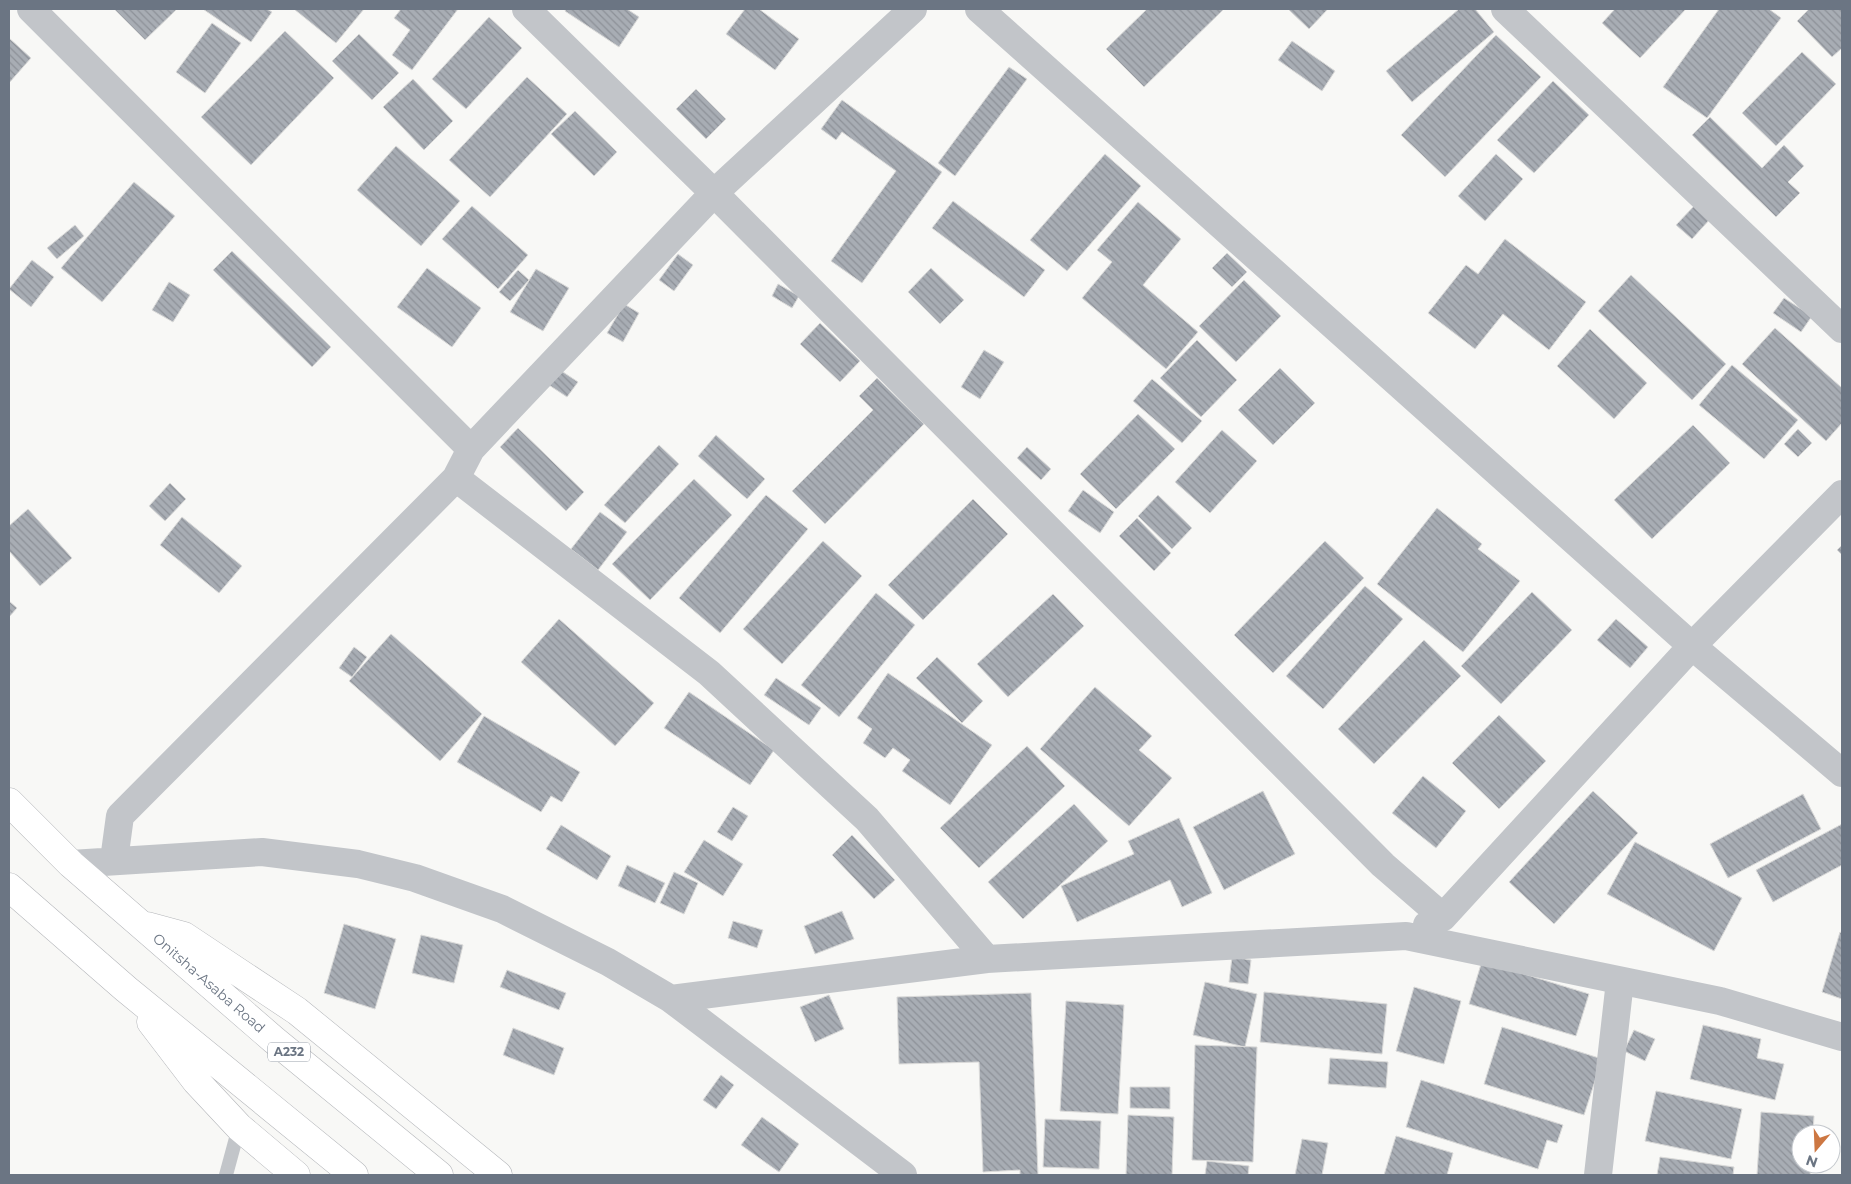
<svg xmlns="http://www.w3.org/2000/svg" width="1851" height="1184" viewBox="0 0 1851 1184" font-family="Montserrat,sans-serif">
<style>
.building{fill:url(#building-back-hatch);stroke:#dadad9}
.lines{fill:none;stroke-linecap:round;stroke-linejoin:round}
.trunk-casing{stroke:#b4b6ba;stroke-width:29}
.service{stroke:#c2c5c9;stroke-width:14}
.minor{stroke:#c2c5c9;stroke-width:28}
.trunk{stroke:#fff;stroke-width:28}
.labels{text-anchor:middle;stroke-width:5;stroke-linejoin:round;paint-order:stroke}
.shield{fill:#fff;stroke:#979ea8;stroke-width:1}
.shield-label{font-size:12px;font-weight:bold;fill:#6b7583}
.street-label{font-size:14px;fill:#6b7583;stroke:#fff}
</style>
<defs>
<pattern id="building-back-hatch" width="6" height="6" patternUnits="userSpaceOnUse" patternTransform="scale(1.25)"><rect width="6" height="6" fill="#a8adb4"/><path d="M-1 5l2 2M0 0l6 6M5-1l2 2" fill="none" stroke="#8d9198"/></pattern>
</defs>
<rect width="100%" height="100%" fill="#f8f8f6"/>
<path class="building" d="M114,9H177L145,40Z
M203,9H267L272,12L251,42Z
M294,9H364L336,43Z
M401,9H458L412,70L392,55L410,30L394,18Z
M566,9H627L639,17L619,47L565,11Z
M745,9H759L799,39L775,70L726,34Z
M1147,9H1224L1144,87L1106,49Z
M1288,9H1328L1309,29Z
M1459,9H1475L1494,32L1412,102L1386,71Z
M1615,9H1686L1640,58L1602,23Z
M1719,9H1769L1781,18L1707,118L1663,87Z
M1809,9H1842V48L1832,57L1797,21Z
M489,17L522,48L466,109L432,79Z
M212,23L241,43L205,93L176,72Z
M285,31L334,78L251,165L201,117Z
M359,34L399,73L372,100L332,61Z
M1496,35L1541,77L1445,177L1401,135Z
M9,38L31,58L9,83Z
M1292,41L1335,71L1322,91L1278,60Z
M1802,52L1836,84L1776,146L1742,113Z
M1009,67L1027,79L955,176L938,163Z
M527,77L567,114L490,197L449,160Z
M413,79L453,121L424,150L383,107Z
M1553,81L1589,115L1534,173L1497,140Z
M696,89L726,119L706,139L676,109Z
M842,100L942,172L862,283L831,261L896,171L842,132L836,140L821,129Z
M575,111L617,152L594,176L551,134Z
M1710,117L1762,168L1784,145L1804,166L1788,182L1800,193L1776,217L1692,135Z
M396,146L460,201L421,246L357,190Z
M1105,154L1141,186L1067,271L1030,240Z
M1496,154L1523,179L1485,221L1458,196Z
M134,182L175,216L102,302L61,268Z
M953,201L1045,270L1024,297L932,228Z
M1138,202L1181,239L1143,285L1198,332L1166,369L1082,298L1112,262L1097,250Z
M1695,205L1711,218L1692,239L1676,225Z
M472,206L528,255L498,289L442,239Z
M75,225L84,236L57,259L47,248Z
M1505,239L1586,302L1549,350L1503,314L1475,349L1428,313L1466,265L1478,274Z
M232,251L331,347L312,367L213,270Z
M1227,253L1247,272L1232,287L1212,268Z
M678,254L693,265L674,291L659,280Z
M32,260L54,277L31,307L9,289Z
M427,268L481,308L452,347L397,307Z
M931,268L964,300L940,324L908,292Z
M536,269L569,288L543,331L510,312Z
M518,270L529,280L510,301L499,292Z
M1631,275L1726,364L1692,400L1598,311Z
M1244,280L1281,316L1236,362L1199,326Z
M169,282L190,295L173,322L152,310Z
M778,284L799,296L792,308L772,296Z
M1784,298L1812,316L1801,332L1773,313Z
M624,304L639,313L623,342L607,333Z
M820,323L860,361L840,382L800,344Z
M1775,328L1842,388V423L1826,441L1742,364Z
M1590,329L1647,383L1614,419L1557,366Z
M1197,340L1237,380L1201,417L1160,378Z
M984,350L1004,362L980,399L961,387Z
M1732,365L1798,420L1764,459L1699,405Z
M1280,368L1315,403L1273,445L1238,410Z
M560,370L578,382L567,397L549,385Z
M877,378L924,424L825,524L792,491L873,410L859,396Z
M1152,379L1202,421L1182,443L1133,401Z
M1138,414L1175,449L1116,509L1080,474Z
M1693,425L1730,463L1652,539L1614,500Z
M518,428L584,492L566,511L500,447Z
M1798,429L1812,443L1798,457L1784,444Z
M1222,430L1257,461L1210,513L1175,482Z
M716,435L765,479L747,499L698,456Z
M659,445L679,464L625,523L604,505Z
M1027,447L1051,469L1041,480L1017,458Z
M694,479L732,515L650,600L612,564Z
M170,483L186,499L165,521L149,506Z
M1083,490L1114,512L1100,533L1068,511Z
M766,495L808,529L720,633L679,598Z
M1158,495L1192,528L1172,549L1138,516Z
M973,499L1008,534L923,620L888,585Z
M1437,508L1482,544L1478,549L1520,581L1463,652L1377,584Z
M28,509L72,558L40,586L9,551V526Z
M600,512L627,532L598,570L571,549Z
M182,517L242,566L219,593L160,545Z
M1137,518L1171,553L1154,571L1119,536Z
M823,541L862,576L782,664L743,629Z
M1325,541L1364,578L1273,673L1234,635Z
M1842,545V555L1837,550Z
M1365,586L1403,619L1323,709L1286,676Z
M1532,592L1572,630L1501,704L1461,666Z
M876,593L915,625L839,717L801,685Z
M1053,594L1084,626L1008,697L977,664Z
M9,601L17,608L9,617Z
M559,619L654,703L615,746L521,662Z
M1616,619L1648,647L1630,668L1597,640Z
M391,634L482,714L440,761L349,681Z
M1424,640L1461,676L1374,764L1338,729Z
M354,647L367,657L352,677L339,668Z
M937,657L983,701L962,723L916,678Z
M888,673L992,745L950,805L902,771L910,760L893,748L885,758L863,743L872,729L857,718Z
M776,678L821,708L809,725L764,695Z
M1095,687L1152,736L1139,750L1172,778L1129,826L1040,749Z
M689,692L774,750L750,785L664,728Z
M1499,715L1546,761L1499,809L1452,763Z
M484,716L580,772L562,802L551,796L541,812L457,762Z
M1027,746L1065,786L979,868L940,828Z
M1423,776L1466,811L1436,848L1392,813Z
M1263,791L1295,854L1224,890L1193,827Z
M1593,791L1638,833L1554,924L1509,882Z
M1803,794L1821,829L1728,878L1710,844Z
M1074,804L1108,841L1023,919L988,882Z
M733,807L748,816L732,841L717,832Z
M1179,818L1212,893L1182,907L1170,880L1077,922L1061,886L1134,854L1128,841Z
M1842,824V865L1773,902L1756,870Z
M561,825L611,856L597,880L546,849Z
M852,835L895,880L874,899L832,855Z
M704,840L743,864L723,896L684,872Z
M1635,842L1742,898L1714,951L1607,894Z
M627,865L665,883L655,903L618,886Z
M674,872L698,883L684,914L660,903Z
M842,911L854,939L815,954L804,926Z
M733,921L763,930L757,948L728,938Z
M344,924L396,939L375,1009L324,993Z
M1840,932L1842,933V999L1822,992Z
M421,935L463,945L454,983L412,973Z
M1232,957L1251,960L1248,984L1229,982Z
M1482,961L1589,994L1576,1036L1469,1004Z
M507,970L566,993L559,1010L500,987Z
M1205,982L1257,994L1245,1047L1193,1035Z
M1414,987L1461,1001L1444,1064L1396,1051Z
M1264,992L1387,1004L1382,1054L1260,1042Z
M1031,993L1038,1175H1020V1170L983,1172L979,1062L899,1064L897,997Z
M829,995L844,1029L815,1042L800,1007Z
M1066,1001L1124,1005L1118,1114L1060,1111Z
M1703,1025L1761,1039L1757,1058L1784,1064L1775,1100L1690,1079Z
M1502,1027L1602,1059L1584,1115L1484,1084Z
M513,1028L564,1048L554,1075L503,1055Z
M1634,1030L1655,1039L1645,1061L1624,1051Z
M1195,1045L1257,1047L1253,1162L1192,1160Z
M1330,1058L1388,1062L1386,1088L1328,1084Z
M721,1075L734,1085L716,1109L703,1100Z
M1421,1080L1563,1125L1557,1143L1547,1140L1538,1169L1406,1127Z
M1130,1087H1170V1109L1130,1108Z
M1656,1091L1742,1109L1731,1159L1645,1141Z
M1761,1112L1814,1116L1813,1134H1801V1164H1811L1810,1175H1757Z
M1128,1115L1174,1117L1172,1175H1126Z
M762,1117L799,1144L779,1172L741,1145Z
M1045,1119L1101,1121L1099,1169L1043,1167Z
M1396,1136L1453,1153L1447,1175H1384Z
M1302,1139L1328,1143L1322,1175H1295Z
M1660,1157L1734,1167L1733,1175H1657Z
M1207,1161L1249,1166L1248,1175H1205Z"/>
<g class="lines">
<g class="trunk-casing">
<path id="trunk" d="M9,802L71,864L274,1040L439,1175
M9,887L126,989L354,1175
M147,926L184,936L297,1011L498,1175
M151,1022L196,1081L239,1127L296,1175"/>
</g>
<path class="service" d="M226,1175L239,1127"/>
<path class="minor" d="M31,9L471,449
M526,9L714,193L1383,865L1443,917
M979,9L1692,646L1842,773
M1505,9L1842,329
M456,478L709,673L867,819L987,959
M114,860L120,816L456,478L471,449L714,193L913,9
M71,864L262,852L358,864L415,878L502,909L608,962L671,999L987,959L1406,936L1720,1001L1842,1037
M1427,925L1443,917L1692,646L1842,494
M671,999L903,1175
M1598,1175L1620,981"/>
<use href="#trunk" class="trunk"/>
</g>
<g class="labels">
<rect class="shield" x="268" y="1042.5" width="42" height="19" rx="4"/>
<g class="shield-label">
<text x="289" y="1056">A232</text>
</g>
<g class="street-label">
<text transform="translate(209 983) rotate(41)" y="5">Onitsha-Asaba Road</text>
</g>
</g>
<rect width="1851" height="1184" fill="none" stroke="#6b7583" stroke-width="20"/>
<g transform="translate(1816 1149) rotate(199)"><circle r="24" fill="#ffffff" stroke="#c4c8cd"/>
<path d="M0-4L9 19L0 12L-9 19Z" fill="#cd7742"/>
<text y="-8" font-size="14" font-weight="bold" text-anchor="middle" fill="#6b7583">N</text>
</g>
</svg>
